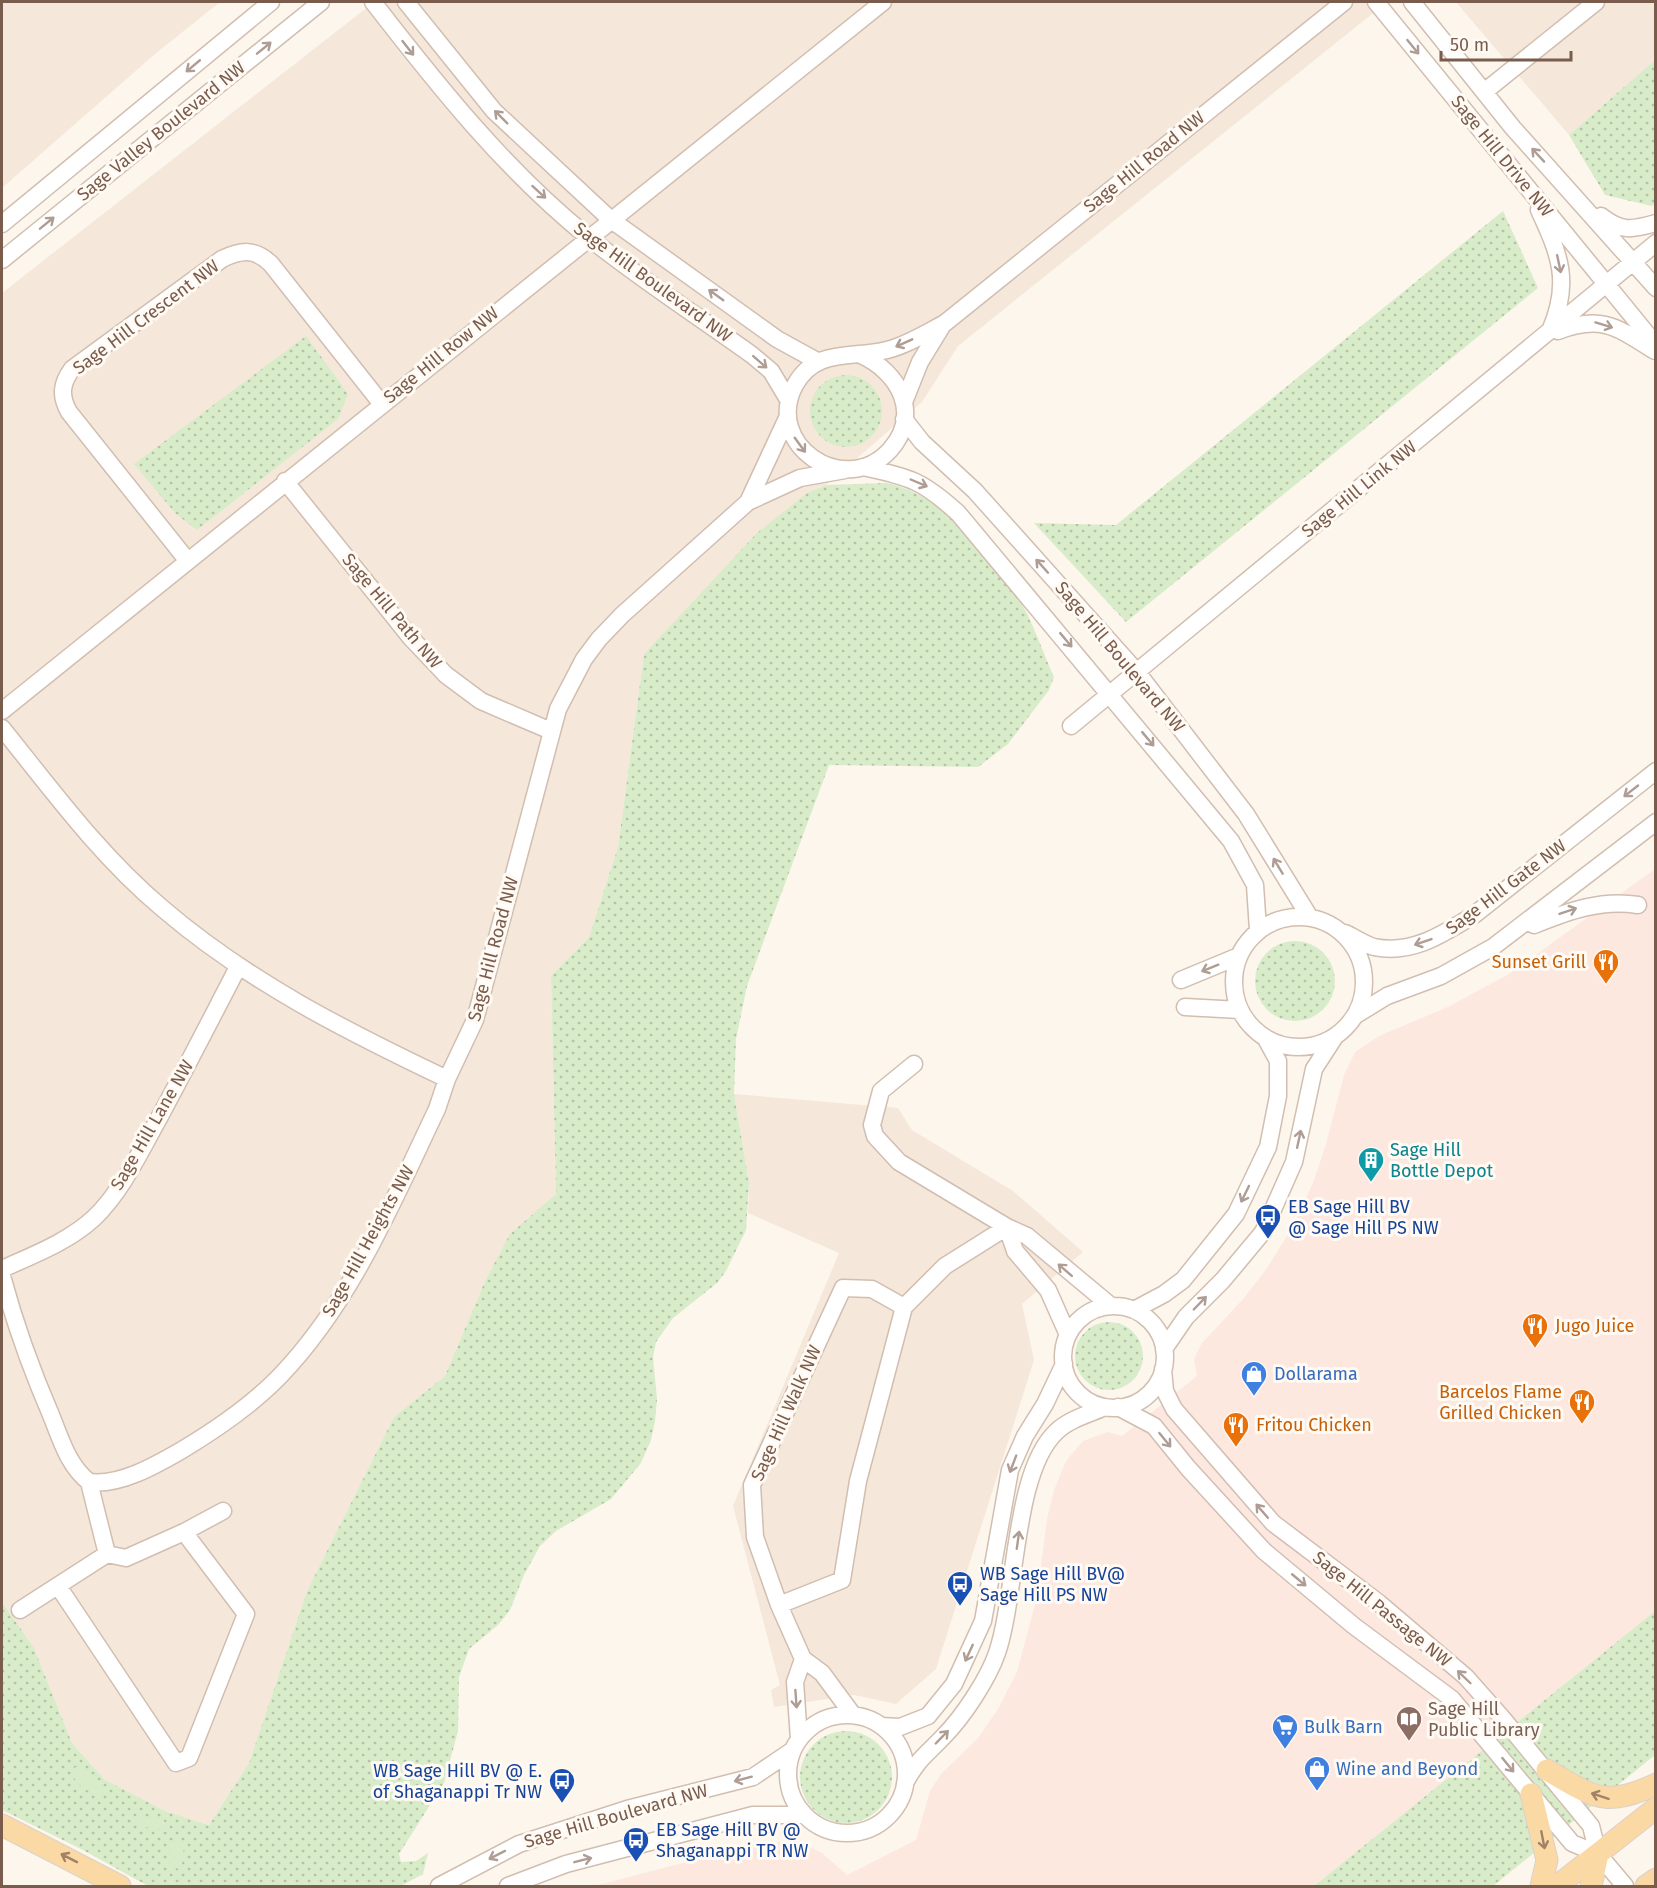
<svg xmlns="http://www.w3.org/2000/svg" width="1657" height="1888" viewBox="0 0 1657 1888" font-family="'Fira Sans',sans-serif">
<style>
.residential{fill:#f5e8da}
.commercial{fill:#fde8e0}
.grass{fill:url(#grass-dots)}
.garden{fill:#d8ecc9}
.lines{fill:none;stroke-linecap:round;stroke-linejoin:round}
.minor-casing{stroke:#d1beb0;stroke-width:19}
.major-casing{stroke:#dad1cd;stroke-width:23}
.minor{stroke:#fff;stroke-width:16}
.major{stroke:#fbd9a5;stroke-width:21}
.oneway{stroke:#af9d94}
.oneway2{stroke:#a18267}
.labels{text-anchor:middle;stroke-width:6;stroke-linejoin:round;paint-order:stroke}
.street-label{font-size:18px;fill:#7a5c4d;stroke:#fffaf3}
.food-label{font-size:18px;fill:#c56008;stroke:#fffaf3;text-anchor:end}
.culture-label{font-size:18px;fill:#0d838f;stroke:#fffaf3;text-anchor:start}
.transit-label{font-size:18px;fill:#164399;stroke:#fffaf3;text-anchor:start}
.shop-label{font-size:18px;fill:#366cbe;stroke:#fffaf3;text-anchor:start}
.education-label{font-size:18px;fill:#785e54;stroke:#fffaf3;text-anchor:start}
</style>
<defs>
<pattern id="grass-dots" width="8" height="8" patternUnits="userSpaceOnUse" patternTransform="scale(1.5)"><rect width="8" height="8" fill="#d8ecc9"/><path d="M2 2h.1M6 6h.1" fill="none" stroke="#b4c2a5" stroke-width="1.8" stroke-linecap="round"/></pattern>
</defs>
<rect width="100%" height="100%" fill="#fdf6ec"/>
<path class="residential" d="M2,2H220L155,54L2,188Z
M374,2H1387L958,346L922,402L826,485L807,493L644,654L618,847L589,937L551,976L556,1194L510,1235L485,1281L445,1376L394,1417L307,1591L249,1763L209,1825L165,1811L104,1779L72,1743L34,1648L2,1602V293Z
M1456,2H1655V60L1569,135Z
M734,1094L898,1108L912,1130L1013,1191L1083,1252L1022,1304L1034,1360L936,1669L896,1704L854,1695L774,1707L771,1690L780,1685L733,1506L839,1253L748,1213L749,1183Z"/>
<path class="commercial" d="M1655,869V1611L1314,1886H594L764,1842H798L822,1853L847,1875L916,1840L930,1791L941,1774L978,1738L998,1709L1017,1672L1037,1597L1047,1519L1054,1490L1066,1461L1083,1441L1107,1432L1122,1436L1197,1376L1194,1359L1202,1343L1244,1298L1267,1268L1292,1228L1313,1183L1326,1144L1344,1075L1355,1052L1379,1036L1450,1006L1509,974Z"/>
<path class="grass" d="M1655,60L1656,203L1652,206L1605,195L1569,135Z
M1503,211L1538,288L1126,622L1034,523L1116,525Z
M306,336L348,394L338,419L197,530L176,514L134,464Z
M810 411a36 36 0 1 1 72 0a36 36 0 1 1-72 0Z
M886,483C938,492 984,548 1013,590C1031,615 1041,649 1054,677L1049,690L1008,744L978,767L829,765L747,986L736,1039L734,1094L749,1183L746,1230L726,1271L717,1283L673,1318L656,1342L653,1357L657,1399L655,1421L651,1440L641,1463L611,1499L556,1531L540,1546L524,1575L510,1610L499,1624L469,1649L459,1677L458,1731L444,1783L399,1854L401,1862L416,1861L428,1853L423,1874L401,1886H148L81,1849L2,1810V1602L34,1648L72,1743L104,1779L165,1811L209,1825L249,1763L307,1591L394,1417L445,1376L485,1281L510,1234L556,1194L551,976L589,937L618,847L644,654L757,533L807,493L826,485Z
M1255 981a40 40 0 1 1 80 0a40 40 0 1 1-80 0Z
M1075 1356a34 34 0 1 1 68 0a34 34 0 1 1-68 0Z
M1655,1611V1755L1493,1886H1314Z
M800 1777a46 46 0 1 1 92 0a46 46 0 1 1-92 0Z"/>
<path class="garden" d="M75,1767L86,1771L101,1790V1795C87,1792 78,1787 72,1774Z
M137,1815L164,1821L168,1826C158,1831 137,1828 131,1819Z
M176,1841L184,1847L182,1865L187,1871L184,1872L170,1865L169,1852Z"/>
<g class="lines">
<g class="minor-casing">
<path id="minor" d="M373,2C438,86 505,170 588,237C640,279 698,316 752,355L771,371L789,401
M406,2L494,111L610,219L777,339L817,361
M1376,2L1656,345
M1412,2L1513,128L1656,288
M1484,92L1596,2
M1539,210C1560,255 1571,283 1550,331
M1601,216C1621,232 1632,230 1656,223
M2,224L271,2
M2,260L321,2
M1558,331C1602,314 1618,328 1655,351
M861,355C899,372 922,414 890,450C844,500 763,444 795,385C816,347 852,359 887,350C907,345 926,333 945,323L1344,2
M904,402L920,362L942,326
M904,419L922,442L975,491L1137,672L1246,814L1309,916
M863,467C910,477 923,481 958,513L1231,841L1255,885L1258,930
M285,481L411,638L446,675L481,701L551,731
M748,502L788,416
M187,560L69,412C60,396 61,384 72,369L222,259C241,250 255,248 271,264L381,403
M2,711L883,2
M1071,726L1656,243
M2,728C52,790 100,856 162,908C247,981 346,1031 447,1079
M1234 982a65 65 0 1 1 130 0a65 65 0 1 1-130 0Z
M1534,925C1569,911 1601,899 1638,905
M1345,933C1354,937 1364,944 1374,947C1412,955 1443,934 1474,915L1656,771
M1181,980L1239,956
M1185,1007L1240,1010
M1356,1015L1387,996L1441,976L1493,947L1656,822
M914,1064L881,1091L872,1125L875,1136L899,1162L1007,1227L1027,1236L1111,1306
M1007,1227L1015,1251L1048,1290L1068,1335
M2,1269C33,1255 68,1242 94,1218C122,1191 140,1152 159,1118C186,1068 212,1017 238,967
M2,1276C15,1324 31,1369 51,1415C61,1440 68,1465 89,1482C120,1486 156,1465 182,1450C217,1429 252,1405 280,1376C352,1301 393,1201 437,1109L447,1079L475,1020L558,709L584,659L599,639L622,615L748,502L800,478L845,470
M1063 1357a51 51 0 1 1 102 0a51 51 0 1 1-102 0Z
M904,1307L945,1266L1007,1227
M1134,1310L1164,1294L1183,1280L1236,1214L1268,1147L1278,1096V1061L1266,1039
M1164,1349L1186,1317L1223,1280L1263,1232L1294,1162L1314,1069L1334,1038
M1163,1369L1165,1391L1174,1409L1273,1523L1379,1603L1466,1677L1504,1720L1591,1826L1598,1854L1625,1886
M1118,1407L1154,1426L1188,1468L1264,1551L1354,1626L1452,1699L1572,1843L1598,1854
M89,1482L107,1554
M58,1586L176,1763L189,1758L246,1614L184,1532
M779,1605L842,1580L858,1481L904,1307L872,1289L843,1288L752,1485L755,1537L779,1605L803,1659L822,1673L853,1715
M20,1610L107,1554L126,1558L184,1532L223,1511
M788 1774a59 59 0 1 1 118 0a59 59 0 1 1-118 0Z
M881,1726L900,1727L928,1716L954,1684L983,1621L1010,1470L1025,1436L1045,1404L1064,1364
M799,1739L795,1682L803,1659
M906,1781C919,1758 926,1755 943,1737C963,1717 988,1679 997,1653C1017,1595 1013,1471 1057,1431C1070,1419 1089,1414 1105,1407
M439,1886L519,1844L627,1809L753,1777L793,1750
M508,1886L566,1864L753,1815H804"/>
</g>
<g class="major-casing">
<path id="major" d="M1547,1770C1593,1796 1604,1809 1656,1784
M1531,1794L1547,1860L1541,1886
M2,1825L120,1886
M1557,1886L1656,1808
M1591,1886L1598,1854
M1646,1886L1656,1879"/>
</g>
<use href="#minor" class="minor"/>
<use href="#major" class="major"/>
</g>
<defs><path id="oneway-shaft" d="M-6 0H5M1.5-3L5.5 0L1.5 3" fill="none" stroke-width="1.6" stroke-linecap="round" stroke-linejoin="round" transform="scale(1.5)"/></defs>
<g class="oneway">
<use href="#oneway-shaft" transform="translate(1413 47) rotate(51)"/>
<use href="#oneway-shaft" transform="translate(264 48) rotate(-39)"/>
<use href="#oneway-shaft" transform="translate(408 48) rotate(52)"/>
<use href="#oneway-shaft" transform="translate(193 66) rotate(140)"/>
<use href="#oneway-shaft" transform="translate(501 117) rotate(-135)"/>
<use href="#oneway-shaft" transform="translate(1538 155) rotate(-133)"/>
<use href="#oneway-shaft" transform="translate(539 192) rotate(42)"/>
<use href="#oneway-shaft" transform="translate(47 223) rotate(-39)"/>
<use href="#oneway-shaft" transform="translate(1559 264) rotate(78)"/>
<use href="#oneway-shaft" transform="translate(716 295) rotate(-144)"/>
<use href="#oneway-shaft" transform="translate(1604 325) rotate(17)"/>
<use href="#oneway-shaft" transform="translate(904 343) rotate(156)"/>
<use href="#oneway-shaft" transform="translate(760 362) rotate(41)"/>
<use href="#oneway-shaft" transform="translate(800 445) rotate(54)"/>
<use href="#oneway-shaft" transform="translate(919 483) rotate(23)"/>
<use href="#oneway-shaft" transform="translate(1042 566) rotate(-132)"/>
<use href="#oneway-shaft" transform="translate(1066 640) rotate(50)"/>
<use href="#oneway-shaft" transform="translate(1148 739) rotate(50)"/>
<use href="#oneway-shaft" transform="translate(1631 791) rotate(142)"/>
<use href="#oneway-shaft" transform="translate(1278 866) rotate(-121)"/>
<use href="#oneway-shaft" transform="translate(1568 911) rotate(-19)"/>
<use href="#oneway-shaft" transform="translate(1423 942) rotate(161)"/>
<use href="#oneway-shaft" transform="translate(1210 968) rotate(158)"/>
<use href="#oneway-shaft" transform="translate(1299 1139) rotate(-78)"/>
<use href="#oneway-shaft" transform="translate(1245 1194) rotate(116)"/>
<use href="#oneway-shaft" transform="translate(1065 1270) rotate(-139)"/>
<use href="#oneway-shaft" transform="translate(1200 1303) rotate(-46)"/>
<use href="#oneway-shaft" transform="translate(1165 1440) rotate(51)"/>
<use href="#oneway-shaft" transform="translate(1013 1464) rotate(111)"/>
<use href="#oneway-shaft" transform="translate(1262 1511) rotate(-131)"/>
<use href="#oneway-shaft" transform="translate(1018 1540) rotate(-82)"/>
<use href="#oneway-shaft" transform="translate(1299 1580) rotate(40)"/>
<use href="#oneway-shaft" transform="translate(969 1653) rotate(115)"/>
<use href="#oneway-shaft" transform="translate(1464 1677) rotate(-136)"/>
<use href="#oneway-shaft" transform="translate(796 1699) rotate(86)"/>
<use href="#oneway-shaft" transform="translate(942 1737) rotate(-46)"/>
<use href="#oneway-shaft" transform="translate(1508 1765) rotate(51)"/>
<use href="#oneway-shaft" transform="translate(743 1779) rotate(165)"/>
<use href="#oneway-shaft" transform="translate(497 1855) rotate(153)"/>
<use href="#oneway-shaft" transform="translate(583 1860) rotate(-14)"/>
</g>
<g class="oneway2">
<use href="#oneway-shaft" transform="translate(1600 1796) rotate(-162)"/>
<use href="#oneway-shaft" transform="translate(1543 1840) rotate(79)"/>
<use href="#oneway-shaft" transform="translate(69 1858) rotate(-153)"/>
</g>
<defs>
<g id="restaurant-pin" transform="scale(1.35)"><path d="M0 17L-7.5 6A9.5 9.5 0 1 1 7.5 6Z" fill="#e8710a" stroke="#fffaf3"/><path d="M-5-6h1v4h1v-4h1v4h1v-4h1v5L-1.5 .5V6h-2V.5L-5-1ZM5-6V6H3V1.5H1.5Q1.5-4 5-6Z" fill="#fff"/></g>
<g id="building-pin" transform="scale(1.35)"><path d="M0 17L-7.5 6A9.5 9.5 0 1 1 7.5 6Z" fill="#0f9aa8" stroke="#fffaf3"/><path d="M-4-6H4V6H1V3H-1V6H-4ZM-2.5-4.3h1.7v1.8h-1.7ZM.8-4.3h1.7v1.8H.8ZM-2.5-1h1.7V.8h-1.7ZM.8-1h1.7V.8H.8Z" fill="#fff"/></g>
<g id="bus-pin" transform="scale(1.35)"><path d="M0 17L-7.5 6A9.5 9.5 0 1 1 7.5 6Z" fill="#1a4fb4" stroke="#fffaf3"/><path d="M-5-6H5V4H4V6H2V4H-2V6H-4V4H-5ZM-3.5-4V0h7V-4ZM-3.5 1.2v1.5H-2V1.2ZM2 1.2v1.5H3.5V1.2Z" fill="#fff"/></g>
<g id="shop-pin" transform="scale(1.35)"><path d="M0 17L-7.5 6A9.5 9.5 0 1 1 7.5 6Z" fill="#3f7fe0" stroke="#fffaf3"/><path d="M-5-2.5h2.3a2.7 3.5 0 0 1 5.4 0H5L5.5 6h-11ZM-1.5-2.5h3a1.5 2.3 0 0 0-3 0Z" fill="#fff"/></g>
<g id="library-pin" transform="scale(1.35)"><path d="M0 17L-7.5 6A9.5 9.5 0 1 1 7.5 6Z" fill="#8d6e63" stroke="#fffaf3"/><path d="M-6-4Q-3-5.5-.7-3.5V5Q-3 3-6 4ZM6-4Q3-5.5 .7-3.5V5Q3 3 6 4Z" fill="#fff"/></g>
<g id="supermarket-pin" transform="scale(1.35)"><path d="M0 17L-7.5 6A9.5 9.5 0 1 1 7.5 6Z" fill="#3f7fe0" stroke="#fffaf3"/><path d="M-6-5.5h2.5l.6 2H6L4.5 2H-2.5L-4.4-4H-6ZM-1.5 3.2a1.3 1.3 0 1 0 .1 0ZM3 3.2a1.3 1.3 0 1 0 .1 0Z" fill="#fff"/></g>
</defs>
<g fill-rule="evenodd">
<use href="#restaurant-pin" x="1606" y="962"/>
<use href="#building-pin" x="1371" y="1160"/>
<use href="#bus-pin" x="1268" y="1217"/>
<use href="#restaurant-pin" x="1535" y="1326"/>
<use href="#shop-pin" x="1254" y="1374"/>
<use href="#restaurant-pin" x="1582" y="1402"/>
<use href="#restaurant-pin" x="1236" y="1425"/>
<use href="#bus-pin" x="960" y="1584"/>
<use href="#library-pin" x="1409" y="1719"/>
<use href="#supermarket-pin" x="1285" y="1727"/>
<use href="#shop-pin" x="1317" y="1769"/>
<use href="#bus-pin" x="562" y="1781"/>
<use href="#bus-pin" x="636" y="1840"/>
</g>
<g class="labels">
<g class="street-label">
<text transform="translate(161 131) rotate(-39)" y="6">Sage Valley Boulevard NW</text>
<text transform="translate(1502 156) rotate(51)" y="6">Sage Hill Drive NW</text>
<text transform="translate(1144 162) rotate(-39)" y="6">Sage Hill Road NW</text>
<text transform="translate(653 282) rotate(36)" y="6">Sage Hill Boulevard NW</text>
<text transform="translate(146 317) rotate(-37)" y="6">Sage Hill Crescent NW</text>
<text transform="translate(441 355) rotate(-39)" y="6">Sage Hill Row NW</text>
<text transform="translate(1359 489) rotate(-39)" y="6">Sage Hill Link NW</text>
<text transform="translate(392 611) rotate(50)" y="6">Sage Hill Path NW</text>
<text transform="translate(1120 657) rotate(50)" y="6">Sage Hill Boulevard NW</text>
<text transform="translate(1506 887) rotate(-37)" y="6">Sage Hill Gate NW</text>
<text transform="translate(493 949) rotate(-75)" y="6">Sage Hill Road NW</text>
<text transform="translate(152 1125) rotate(-60)" y="6">Sage Hill Lane NW</text>
<text transform="translate(368 1241) rotate(-61)" y="6">Sage Hill Heights NW</text>
<text transform="translate(786 1413) rotate(-66)" y="6">Sage Hill Walk NW</text>
<text transform="translate(1382 1609) rotate(39)" y="6">Sage Hill Passage NW</text>
<text transform="translate(616 1816) rotate(-16)" y="6">Sage Hill Boulevard NW</text>
</g>
<g class="food-label">
<text x="1586" y="968">Sunset Grill</text>
<text x="1555" y="1332" text-anchor="start">Jugo Juice</text>
<text x="1562" y="1398">Barcelos Flame<tspan x="1562" dy="21">Grilled Chicken</tspan></text>
<text x="1256" y="1431" text-anchor="start">Fritou Chicken</text>
</g>
<g class="culture-label">
<text x="1390" y="1156">Sage Hill<tspan x="1390" dy="21">Bottle Depot</tspan></text>
</g>
<g class="transit-label">
<text x="1288" y="1213">EB Sage Hill BV<tspan x="1288" dy="21">@ Sage Hill PS NW</tspan></text>
<text x="980" y="1580">WB Sage Hill BV@<tspan x="980" dy="21">Sage Hill PS NW</tspan></text>
<text x="542" y="1777" text-anchor="end">WB Sage Hill BV @ E.<tspan x="542" dy="21">of Shaganappi Tr NW</tspan></text>
<text x="656" y="1836">EB Sage Hill BV @<tspan x="656" dy="21">Shaganappi TR NW</tspan></text>
</g>
<g class="shop-label">
<text x="1274" y="1380">Dollarama</text>
<text x="1304" y="1733">Bulk Barn</text>
<text x="1336" y="1775">Wine and Beyond</text>
</g>
<g class="education-label">
<text x="1428" y="1715">Sage Hill<tspan x="1428" dy="21">Public Library</tspan></text>
</g>
</g>
<rect width="1657" height="1888" fill="none" stroke="#7a5c4d" stroke-width="6"/>
<path d="M1441 51v9h130v-9" fill="none" stroke="#7a5c4d" stroke-width="3"/>
<text x="1450" y="51" font-size="18" fill="#7a5c4d" stroke="#fffaf3" stroke-width="4.5" paint-order="stroke">50 m</text>
</svg>
